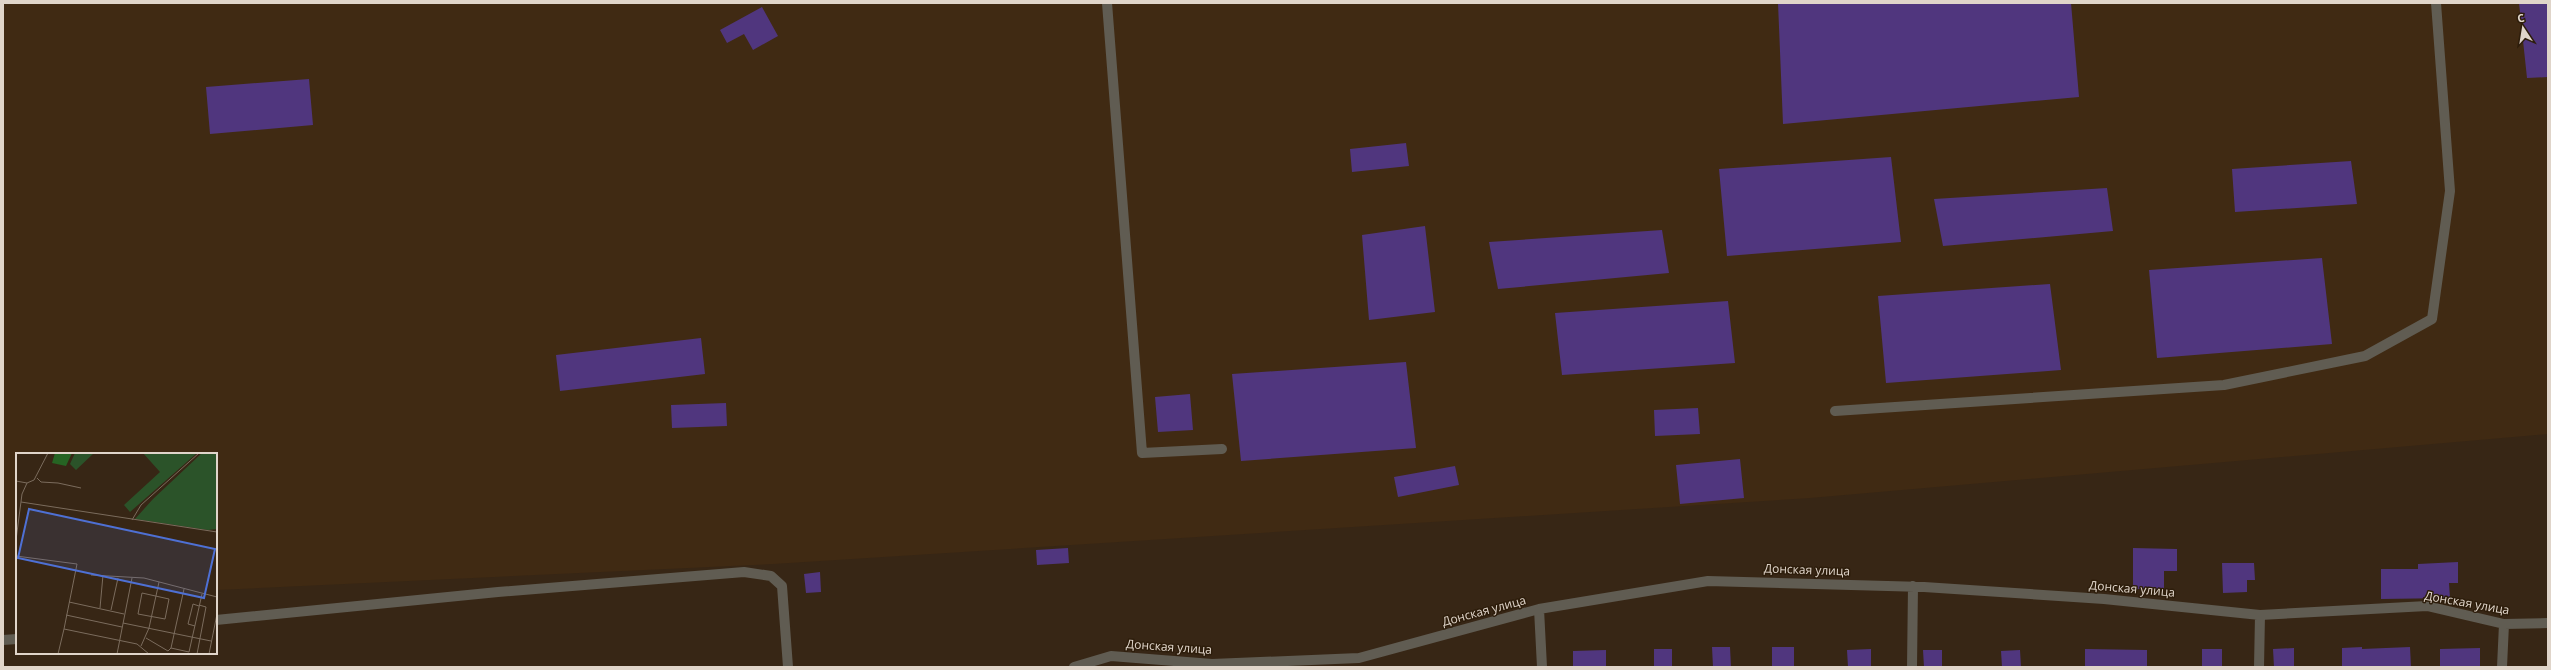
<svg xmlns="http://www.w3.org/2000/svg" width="2551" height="670" viewBox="0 0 2551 670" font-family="'Open Sans',sans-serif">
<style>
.built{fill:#402a13}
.building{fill:#50367e}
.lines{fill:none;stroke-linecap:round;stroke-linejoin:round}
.minor{stroke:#605c52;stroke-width:10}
.labels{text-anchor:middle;stroke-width:3;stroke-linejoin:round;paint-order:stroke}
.street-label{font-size:12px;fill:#e0d5ca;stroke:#2d1d0b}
.inset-road{fill:none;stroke:#7b6c5d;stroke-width:1}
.view{fill:#4e70d4;fill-opacity:0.15;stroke:#4e70d4;stroke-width:2}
.inset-edge{fill:none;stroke:#e0d5ca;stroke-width:2}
</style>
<rect width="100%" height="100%" fill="#372615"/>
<path class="built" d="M3,3H2548V434L1810,498L773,564L216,590V454H17V600H3Z"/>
<path class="building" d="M1778,3H2071L2079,97L1783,124Z
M2519,3H2548V77L2527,78Z
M762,7L778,36L753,50L744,34L727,43L720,30Z
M309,79L313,125L210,134L206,87Z
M1406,143L1409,166L1352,172L1350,149Z
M1891,157L1901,242L1727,256L1719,169Z
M2351,161L2357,204L2235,212L2232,169Z
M2107,188L2113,231L1943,246L1934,199Z
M1425,226L1435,312L1369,320L1362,235Z
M1662,230L1669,273L1498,289L1489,242Z
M2322,258L2332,344L2157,358L2149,270Z
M2050,284L2061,370L1886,383L1878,296Z
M1728,301L1735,363L1562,375L1555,313Z
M701,338L705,374L560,391L556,355Z
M1406,362L1416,448L1241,461L1232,374Z
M1190,394L1193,430L1158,432L1155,397Z
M726,403L727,426L672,428L671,405Z
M1698,408L1700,434L1655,436L1654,410Z
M1740,459L1744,498L1680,504L1676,465Z
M1455,466L1459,485L1398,497L1394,477Z
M1068,548L1069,563L1037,565L1036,550Z
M2133,548L2177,549V571H2164V589H2133Z
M2458,562V583H2449L2450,598L2381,599V569H2418V564Z
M2222,563H2254L2255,580H2247V592L2223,593Z
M820,572L821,592L806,593L804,574Z
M1712,647H1730L1731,667H1713Z
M1772,647H1794V667H1772Z
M2362,647V649L2410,647L2411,667H2342V648Z
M2294,648V667H2274L2273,649Z
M2480,648V667H2440V649Z
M1654,649H1672V667H1654Z
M1871,649V667H1848L1847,650Z
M2085,649L2147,650V667H2085Z
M2202,649H2222V667H2202Z
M1606,650V667H1573V651Z
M1923,650H1942V667H1924Z
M2020,650L2021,667H2002L2001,651Z"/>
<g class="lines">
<path class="minor" d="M1107,3L1142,453L1222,449
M1835,411L2224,385L2365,356L2432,319L2450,191L2436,3
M1539,609L1542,667
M216,620L498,592L744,572L771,576L782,586L788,667
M3,640L17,639
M1074,667L1111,656L1212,664L1359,658L1539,609L1708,581L1924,587L2104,599L2260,615L2427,606L2504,624L2548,623
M1912,667L1913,586
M2259,667L2260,615
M2502,667L2504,624"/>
</g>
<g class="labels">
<g class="street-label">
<text transform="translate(1807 570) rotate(2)" y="4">Донская улица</text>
<text transform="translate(2132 589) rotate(5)" y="4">Донская улица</text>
<text transform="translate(2467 603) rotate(10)" y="4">Донская улица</text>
<text transform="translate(1484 611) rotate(-15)" y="4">Донская улица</text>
<text transform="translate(1169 647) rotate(4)" y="4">Донская улица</text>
</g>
</g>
<g transform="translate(16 453)">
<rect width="201" height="201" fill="#372615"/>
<path d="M59,0H78L60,17L54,11ZM127,0H181L114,59L108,52L144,19ZM186,0H201V76L192,77L119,66L137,46Z" fill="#2b5329"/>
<path d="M39,0H56L50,13L36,10Z" fill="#266423"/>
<path class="inset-road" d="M21,25L25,29L42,30L65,35M0,28L11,30L18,27L32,0M5,49L201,79M116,67L125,52L183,0M0,87L6,41L11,30M0,103L61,111L48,176M75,122L128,125L201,144M126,140L153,146L149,166L122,161ZM53,149L108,161M84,155L87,122M95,157L102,125M50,162L106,174M107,170L195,188M179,173L172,171L177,151L183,153M130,185L152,198L155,195L168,136M125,193L133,175L143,129M155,195L173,199L186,141M42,201L48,176L121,191L133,201M101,201L116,125M181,201L190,154L183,152M193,201L201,161"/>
<path class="view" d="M13,56L199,96L188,145L2,105Z"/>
<rect width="201" height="201" class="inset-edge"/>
</g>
<rect width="2551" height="670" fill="none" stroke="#e0d5ca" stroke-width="8"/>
<g transform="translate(2523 28) rotate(348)" stroke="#2d1d0b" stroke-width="3" paint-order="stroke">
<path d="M0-3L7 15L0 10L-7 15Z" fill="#e0d5ca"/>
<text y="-6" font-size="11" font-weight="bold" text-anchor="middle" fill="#e0d5ca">С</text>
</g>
</svg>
